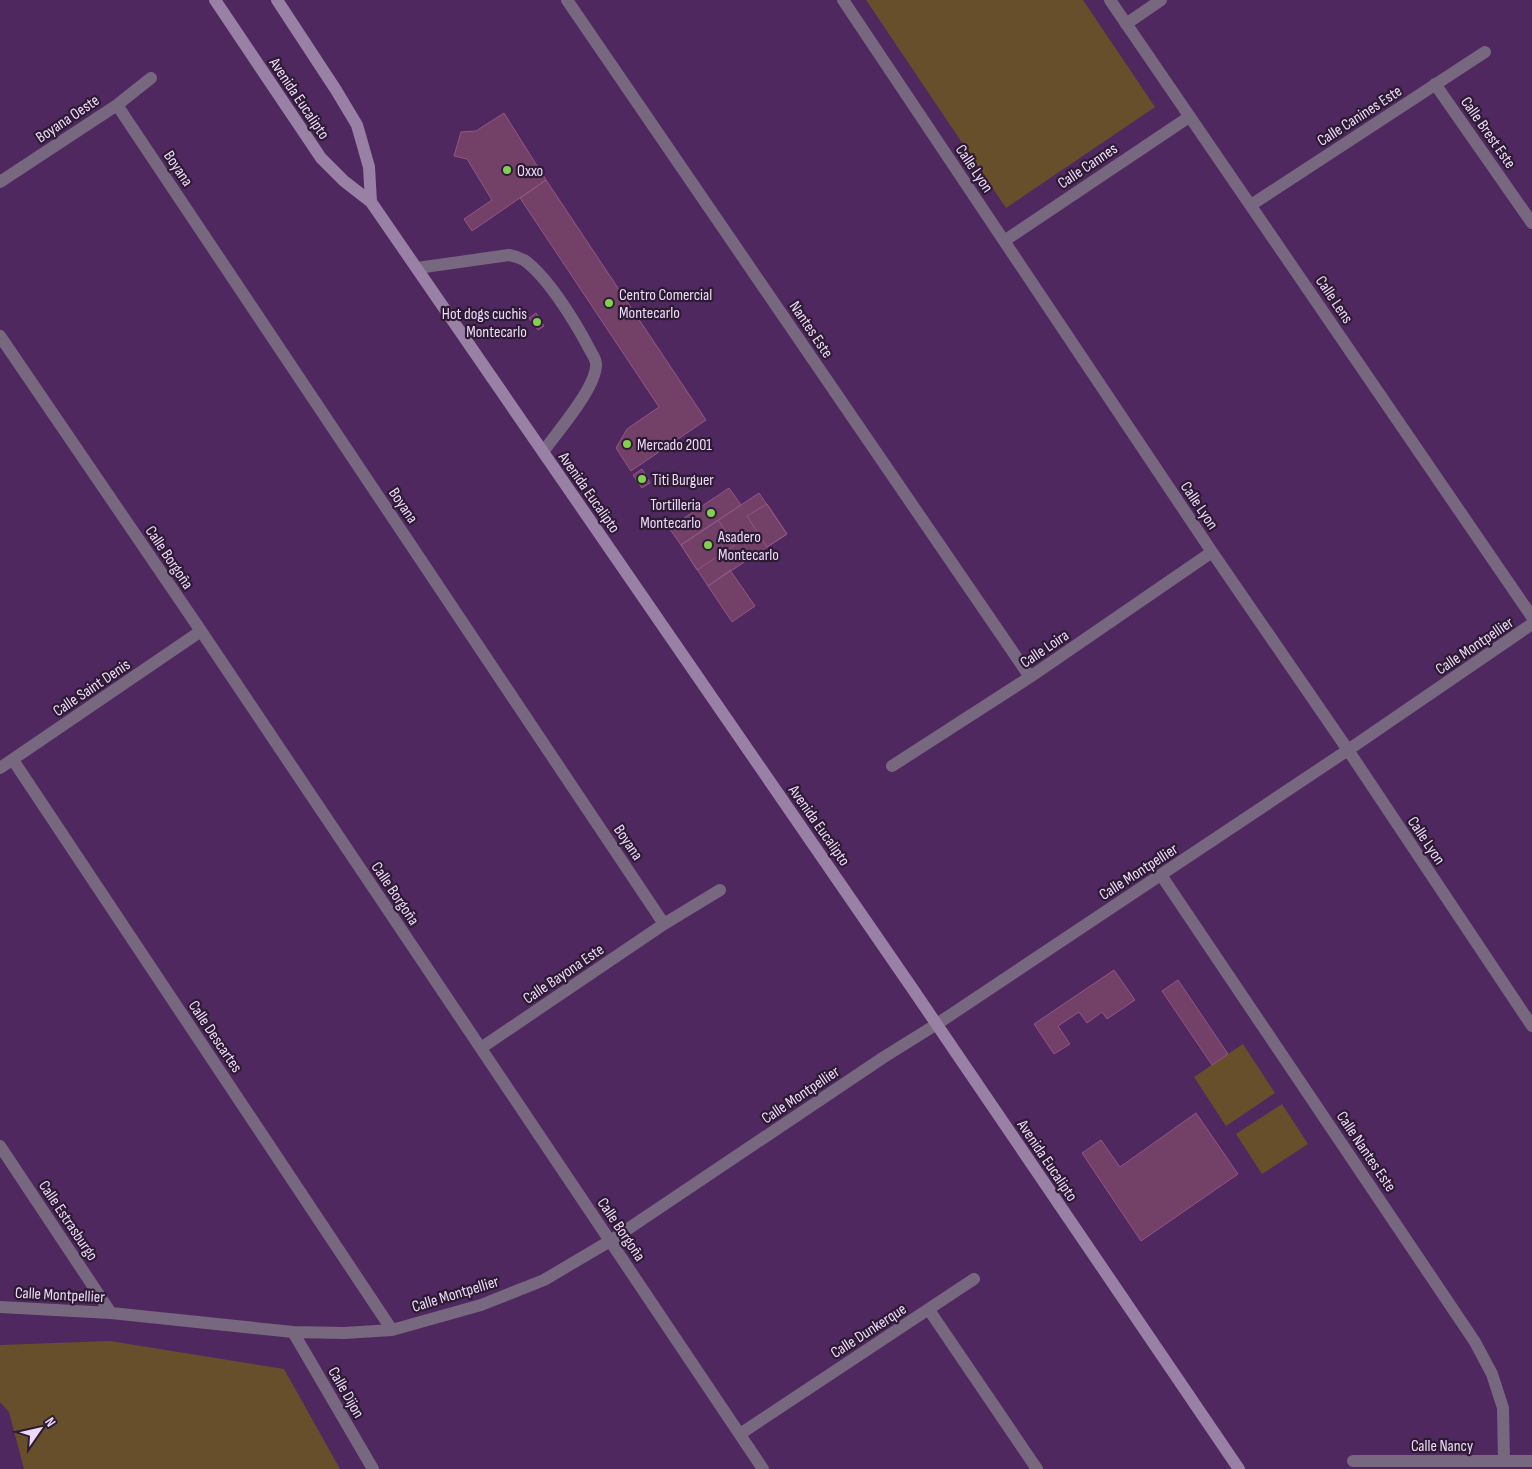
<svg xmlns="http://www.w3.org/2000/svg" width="1532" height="1469" viewBox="0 0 1532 1469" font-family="'Sofia Sans Condensed',sans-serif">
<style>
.green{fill:#674f2c}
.building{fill:#734068;stroke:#925685}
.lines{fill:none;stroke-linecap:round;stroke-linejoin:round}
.lane{stroke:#78687f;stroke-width:12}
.street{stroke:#78687f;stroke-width:12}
.secondary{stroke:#9980a5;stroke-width:12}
.poi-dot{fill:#82d04f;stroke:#2c1b33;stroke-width:2}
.labels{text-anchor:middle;stroke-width:4.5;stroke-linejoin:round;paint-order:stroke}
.street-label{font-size:16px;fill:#efd9fa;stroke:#2c1b33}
.poi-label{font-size:16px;fill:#efd9fa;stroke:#2c1b33;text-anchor:start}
</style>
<rect width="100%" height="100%" fill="#4f285f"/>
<path class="green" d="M866,0H1083L1155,107L1006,208Z
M1243,1044L1275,1093L1226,1126L1194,1077Z
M1282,1104L1308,1144L1262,1174L1236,1134Z
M110,1341L284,1369L340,1469H24L9,1412L0,1402V1345Z"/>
<path class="building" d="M504,113L546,180L472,231L464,219L492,200L467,159L454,156L461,132L476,131Z
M546,180L706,420L631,471L616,448L627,429L659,407L520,198Z
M536,313L544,326L538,330L529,318Z
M642,469L650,483L642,488L633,475Z
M729,488L741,505L681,545L669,528Z
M759,493L787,534L708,586L681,545Z
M767,504L787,534L767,547L747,516Z
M718,520L735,545L697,570L681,545Z
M730,570L755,606L732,622L708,586Z
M1114,970L1135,1000L1107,1019L1102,1012L1087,1023L1079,1012L1058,1026L1070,1044L1054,1054L1034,1024Z
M1178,980L1228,1054L1212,1065L1162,991Z
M1196,1113L1238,1174L1141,1241L1082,1153L1101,1140L1120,1167Z"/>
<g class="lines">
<path class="lane" d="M417,268L509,255C514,256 520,258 524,260C548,277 576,323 590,350C592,354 596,359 596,364C597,387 557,432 543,452"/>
<path class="street" d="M567,0L1030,677
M843,0L1212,552L1348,750L1532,1026
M1110,0L1532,617
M1126,24L1161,0
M1435,84L1532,223
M117,105L664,924
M0,182L117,105L151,78
M1251,205L1485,52
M1004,241L1189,117
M0,336L201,631L763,1469
M13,760L392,1330
M892,766L1030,677L1212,552
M0,768L201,631
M1161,875L1475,1342L1492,1374L1503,1408L1504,1461
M481,1048L664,924L720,890
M0,1146L111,1313
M0,1307L111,1313L293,1332L344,1333L392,1330L481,1305L544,1280L610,1241L884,1057L937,1024L1348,750L1532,624
M929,1310L1037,1469
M293,1332L373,1469
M740,1434L974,1279
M1353,1461H1532"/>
<path class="secondary" d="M215,0L321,158L344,181L371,202L912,988L1239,1469
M277,0L336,90L357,125L369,167L371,202"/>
</g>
<g class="poi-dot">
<circle cx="507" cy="170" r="5"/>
<circle cx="609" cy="303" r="5"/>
<circle cx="537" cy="322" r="5"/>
<circle cx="627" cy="444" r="5"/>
<circle cx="642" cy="479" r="5"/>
<circle cx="711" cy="513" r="5"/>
<circle cx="708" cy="545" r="5"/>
</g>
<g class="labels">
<g class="street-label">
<text transform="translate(300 98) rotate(56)" y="6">Avenida Eucalipto</text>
<text transform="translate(1359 115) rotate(-33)" y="6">Calle Canines Este</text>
<text transform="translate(67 118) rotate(-34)" y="6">Boyana Oeste</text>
<text transform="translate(1489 132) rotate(55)" y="6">Calle Brest Este</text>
<text transform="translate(1087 165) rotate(-34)" y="6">Calle Cannes</text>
<text transform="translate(179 168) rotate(56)" y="6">Boyana</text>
<text transform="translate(975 168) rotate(56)" y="6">Calle Lyon</text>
<text transform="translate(1335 299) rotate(56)" y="6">Calle Lens</text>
<text transform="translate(812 329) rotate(56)" y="6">Nantes Este</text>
<text transform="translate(590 492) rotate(55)" y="6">Avenida Eucalipto</text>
<text transform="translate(404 505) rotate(56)" y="6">Boyana</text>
<text transform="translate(1200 505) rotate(56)" y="6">Calle Lyon</text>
<text transform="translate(170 557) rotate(56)" y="6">Calle Borgoña</text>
<text transform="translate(1474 645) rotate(-34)" y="6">Calle Montpellier</text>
<text transform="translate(1044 648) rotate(-34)" y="6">Calle Loira</text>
<text transform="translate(91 687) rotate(-34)" y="6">Calle Saint Denis</text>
<text transform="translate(820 825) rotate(55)" y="6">Avenida Eucalipto</text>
<text transform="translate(1427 840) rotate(56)" y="6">Calle Lyon</text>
<text transform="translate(629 842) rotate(56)" y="6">Boyana</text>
<text transform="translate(1138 871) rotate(-33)" y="6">Calle Montpellier</text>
<text transform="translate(396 893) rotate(56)" y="6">Calle Borgoña</text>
<text transform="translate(563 973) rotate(-34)" y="6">Calle Bayona Este</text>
<text transform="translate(216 1036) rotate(56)" y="6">Calle Descartes</text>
<text transform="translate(800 1094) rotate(-34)" y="6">Calle Montpellier</text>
<text transform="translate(1367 1151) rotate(56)" y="6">Calle Nantes Este</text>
<text transform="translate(1048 1160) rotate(56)" y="6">Avenida Eucalipto</text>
<text transform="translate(69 1220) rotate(56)" y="6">Calle Estrasburgo</text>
<text transform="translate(622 1229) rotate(56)" y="6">Calle Borgoña</text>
<text transform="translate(455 1293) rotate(-17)" y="6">Calle Montpellier</text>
<text transform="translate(60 1294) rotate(3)" y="6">Calle Montpellier</text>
<text transform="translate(868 1330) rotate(-33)" y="6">Calle Dunkerque</text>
<text transform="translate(347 1392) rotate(60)" y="6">Calle Dijon</text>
<text x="1442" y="1451">Calle Nancy</text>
</g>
<g class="poi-label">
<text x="517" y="176">Oxxo</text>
<text x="619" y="300">Centro Comercial<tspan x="619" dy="18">Montecarlo</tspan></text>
<text x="527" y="319" text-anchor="end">Hot dogs cuchis<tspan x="527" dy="18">Montecarlo</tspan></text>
<text x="637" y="450">Mercado 2001</text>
<text x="652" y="485">Titi Burguer</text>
<text x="701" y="510" text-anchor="end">Tortilleria<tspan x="701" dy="18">Montecarlo</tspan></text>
<text x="718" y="542">Asadero<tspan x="718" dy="18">Montecarlo</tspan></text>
</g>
</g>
<g transform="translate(40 1429) rotate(56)" stroke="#2c1b33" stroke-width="4" paint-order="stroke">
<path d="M0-4L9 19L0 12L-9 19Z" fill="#efd9fa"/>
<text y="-8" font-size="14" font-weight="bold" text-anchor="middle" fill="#efd9fa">N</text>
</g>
</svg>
